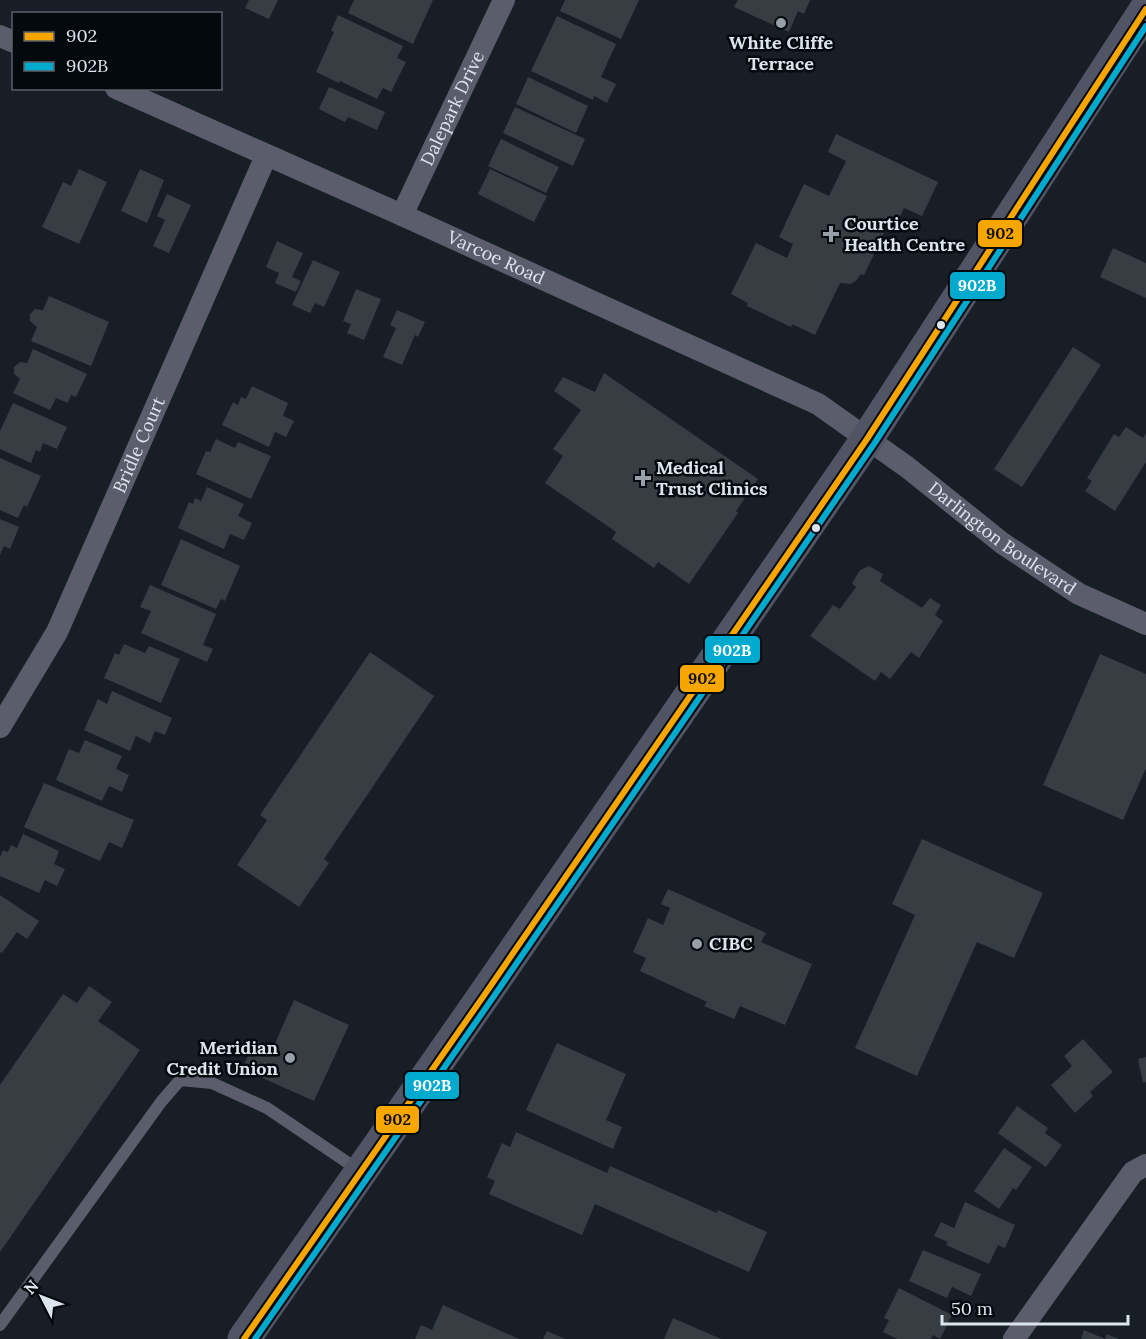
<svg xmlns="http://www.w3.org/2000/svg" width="1146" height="1339" viewBox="0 0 1146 1339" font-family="Lora,serif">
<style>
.building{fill:#363e43}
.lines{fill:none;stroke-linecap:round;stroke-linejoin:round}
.lane{stroke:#5b5d6c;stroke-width:12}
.street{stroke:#5b5d6c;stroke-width:22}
.primary{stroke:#505465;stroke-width:33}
.bus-1-casing{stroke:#04090e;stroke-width:10}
.bus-2-casing{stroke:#04090e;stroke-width:10}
.bus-1{stroke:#f7a600;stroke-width:6}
.bus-2{stroke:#00a9ce;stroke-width:6}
.poi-dot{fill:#979fa8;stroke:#04090e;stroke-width:2}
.bus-dot{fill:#dce5ee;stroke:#04090e;stroke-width:2}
.labels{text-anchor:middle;stroke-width:5;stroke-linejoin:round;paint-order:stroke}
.poi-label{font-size:18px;font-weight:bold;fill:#dce5ee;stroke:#04090e;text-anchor:start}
.street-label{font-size:18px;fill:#dce5ee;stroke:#04090e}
.line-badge{stroke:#04090e;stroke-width:2}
.badge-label{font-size:16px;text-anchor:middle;font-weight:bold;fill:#fff}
.pale-badge-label{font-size:16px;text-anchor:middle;font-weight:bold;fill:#111}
</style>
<rect width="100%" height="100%" fill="#171e25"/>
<path class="building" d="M249,0H278L269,19L245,8Z
M354,0H433L413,44L348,13Z
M565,0H639L621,39L560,11Z
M738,0H810L804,14L798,11L789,32L734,7Z
M338,15L403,46L397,58L406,62L391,92L383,88L377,99L340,81L339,83L316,72L334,32L331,31Z
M557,16L616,44L601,77L616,84L607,103L594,96L593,100L531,71Z
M528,77L588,106L576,133L516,104Z
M329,87L385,112L377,130L348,117L345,122L319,109Z
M515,107L585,139L573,166L503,133Z
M836,134L938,182L922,216L904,208L896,226L889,223L864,275L861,274L856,281L850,284L840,283L815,335L792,324L791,327L747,306L748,303L731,294L756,243L787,258L793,244L779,237L804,184L829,196L846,161L828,152Z
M501,139L559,167L546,193L488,166Z
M79,169L107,182L79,244L42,227L63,182L71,186Z
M140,169L164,180L147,223L121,211Z
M490,169L547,196L534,222L478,194Z
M167,194L191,205L169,253L153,246L165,220L157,216Z
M277,241L303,253L292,277L301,281L296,292L275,283L279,273L266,267Z
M1113,248L1146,263V298L1100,277Z
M313,260L340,272L324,307L315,303L310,313L292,305Z
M356,289L381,299L364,340L347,333L351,324L343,321Z
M49,296L109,322L91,366L31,341L37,327L30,321V314L35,309L43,310Z
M397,310L425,322L418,337L415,335L402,365L383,357L396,328L390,325Z
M1073,347L1101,365L1022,487L994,469Z
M33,349L87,374L76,397L71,395L68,403L56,398L50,410L13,393L20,379L14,374V367L20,362L27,363Z
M604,373L758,479L736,511L738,513L689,584L658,562L654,568L612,539L616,532L545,483L563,456L553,449L581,410L554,391L563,377L595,392Z
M252,386L288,403L283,416L294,421L286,437L275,432L269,447L222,425L233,402L238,405L241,397L246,399Z
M13,403L67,427L57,449L43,443L40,452L36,450L31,463L0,449V431Z
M1126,427L1143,438L1146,433V462L1115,511L1085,491L1092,481L1087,478L1114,434L1119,437Z
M216,439L235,448L238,442L271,456L251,499L196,474L206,451L210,452Z
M0,458L41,476L27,507L24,505L18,518L0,510Z
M207,487L244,504L238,516L252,523L244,540L230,534L224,549L178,528L189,502L193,504L195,498L201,501Z
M0,519L19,527L10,549L4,546L0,555Z
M181,539L240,566L225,601L221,599L216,609L161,585Z
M869,566L883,574L880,581L922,608L930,598L941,605L935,615L943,621L919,658L911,652L890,679L881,672L875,681L810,636L833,605L840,609L856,587L852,583L860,570Z
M150,585L216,614L203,645L213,649L207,662L141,633L151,611L140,607Z
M124,644L145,653L149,646L180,659L161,703L104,678L115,653L119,655Z
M370,652L434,696L324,859L329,863L299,907L237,865L267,820L260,815Z
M1100,654L1146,674V768L1123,820L1043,785Z
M112,691L172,718L165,735L155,731L150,743L136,736L130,751L84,730L98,699L107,704Z
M85,740L122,756L116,769L129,775L122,792L109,786L102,801L56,780L69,749L79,753Z
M44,783L134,820L122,848L109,842L100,861L24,827Z
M23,834L59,851L54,864L65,869L57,886L45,880L39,893L0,876V857L3,850L8,852L11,845L17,848Z
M922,839L1043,893L1014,958L977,942L917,1076L855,1048L915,915L892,904Z
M668,889L766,933L761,942L812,964L785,1025L740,1006L734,1019L704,1006L707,1002L640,971L646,958L633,952L648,918L663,925L670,908L661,904Z
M0,895L39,921L27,939L17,932L2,953L0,952Z
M89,986L112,1002L98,1021L140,1050L0,1252V1085L63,994L77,1003Z
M294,1000L349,1025L314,1101L242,1069L255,1040L273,1048Z
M1083,1039L1113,1072L1090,1092L1093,1096L1075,1113L1051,1085L1072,1066L1064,1056Z
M557,1043L626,1074L606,1120L622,1127L613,1149L526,1110Z
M1146,1057V1082L1143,1083L1138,1059Z
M1017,1106L1048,1128L1045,1133L1062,1145L1046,1167L998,1133Z
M516,1132L607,1173L610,1166L717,1213L718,1210L767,1232L749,1272L595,1204L582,1235L489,1194L495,1181L487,1177L502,1143L510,1147Z
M1004,1148L1032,1167L1016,1190L1013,1188L999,1209L974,1191Z
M965,1202L1015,1225L1005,1248L998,1245L989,1264L946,1245L948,1242L934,1236L941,1222L954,1228Z
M923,1250L981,1274L971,1296L952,1287L947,1298L909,1281Z
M899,1288L952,1315L940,1339L933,1335L931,1339H897L883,1332L889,1320L884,1318Z
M443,1305L519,1339H415L421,1325L432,1330Z
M673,1318L721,1339H664Z
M1084,1330L1105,1339L1107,1334L1119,1339H1081Z
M547,1331L565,1339H543Z"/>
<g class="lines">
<path class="lane" d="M0,1325L161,1102L180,1080L212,1083L267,1108L360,1171"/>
<g class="street">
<path d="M0,36L14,42"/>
<path id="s1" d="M116,88L402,215L818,404L907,467L1002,543L1079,594L1146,624"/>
<path id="s2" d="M402,215L504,0"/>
<path id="s3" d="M0,727L57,632L266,156"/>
<path d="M1014,1339L1133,1172L1146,1165"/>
</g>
<path class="primary" d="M244,1339L485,994L867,439L1146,9"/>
<g class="bus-1-casing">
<path id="bus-1" d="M244,1339L485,994L867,439L1146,9"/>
</g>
<g class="bus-2-casing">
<path id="bus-2" d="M255,1339L492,999L874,444L1146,26"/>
</g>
<use href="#bus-1" class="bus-1"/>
<use href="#bus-2" class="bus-2"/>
</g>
<g class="poi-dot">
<circle cx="781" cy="23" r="6"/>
<path d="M828 225h6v6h6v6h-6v6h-6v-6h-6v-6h6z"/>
<path d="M640 469h6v6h6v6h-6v6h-6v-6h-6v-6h6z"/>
<circle cx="697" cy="944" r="6"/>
<circle cx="290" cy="1058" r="6"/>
</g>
<g class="bus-dot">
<circle cx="941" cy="325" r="5"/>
<circle cx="816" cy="528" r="5"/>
</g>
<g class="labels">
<g class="poi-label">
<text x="781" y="49" text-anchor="middle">White Cliffe<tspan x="781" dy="21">Terrace</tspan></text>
<text x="844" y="230">Courtice<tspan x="844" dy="21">Health Centre</tspan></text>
<text x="656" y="474">Medical<tspan x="656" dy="21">Trust Clinics</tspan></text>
<text x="709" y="950">CIBC</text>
<text x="278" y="1054" text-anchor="end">Meridian<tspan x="278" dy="21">Credit Union</tspan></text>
</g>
<g class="street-label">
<text dy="6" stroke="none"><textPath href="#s2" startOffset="118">Dalepark Drive</textPath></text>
<text dy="6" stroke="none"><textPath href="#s1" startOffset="416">Varcoe Road</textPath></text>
<text dy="6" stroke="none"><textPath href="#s3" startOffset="315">Bridle Court</textPath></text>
<text dy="6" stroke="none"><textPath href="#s1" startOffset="998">Darlington Boulevard</textPath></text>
</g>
</g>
<g class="line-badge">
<rect x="977" y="219" width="46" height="29" rx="6" fill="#f7a600"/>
<rect x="949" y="271" width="57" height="29" rx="6" fill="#00a9ce"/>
<rect x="704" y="635" width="57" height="29" rx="6" fill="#00a9ce"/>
<rect x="679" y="664" width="46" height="29" rx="6" fill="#f7a600"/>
<rect x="404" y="1071" width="56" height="29" rx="6" fill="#00a9ce"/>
<rect x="375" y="1105" width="45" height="29" rx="6" fill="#f7a600"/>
</g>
<g class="badge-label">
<text x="977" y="291">902B</text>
<text x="732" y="656">902B</text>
<text x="432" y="1091">902B</text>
</g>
<g class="pale-badge-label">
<text x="1000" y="239">902</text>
<text x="702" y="684">902</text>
<text x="397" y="1125">902</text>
</g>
<rect x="12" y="12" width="210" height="78" fill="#04090e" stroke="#5a6168" stroke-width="1.5"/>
<rect x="24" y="32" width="30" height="9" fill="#f7a600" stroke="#5a6168" stroke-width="1.5"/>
<text x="66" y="42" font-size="18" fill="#dce5ee">902</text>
<rect x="24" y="62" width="30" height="9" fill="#00a9ce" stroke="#5a6168" stroke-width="1.5"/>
<text x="66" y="72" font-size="18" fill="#dce5ee">902B</text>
<g transform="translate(42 1297) rotate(312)" stroke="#04090e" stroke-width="4.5" paint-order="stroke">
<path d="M0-4.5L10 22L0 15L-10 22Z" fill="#dce5ee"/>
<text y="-9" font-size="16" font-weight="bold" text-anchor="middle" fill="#dce5ee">N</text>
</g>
<path d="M942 1315v9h186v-9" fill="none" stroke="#dce5ee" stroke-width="3"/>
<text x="951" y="1315" font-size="18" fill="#dce5ee" stroke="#04090e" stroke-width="4.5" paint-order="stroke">50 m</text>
</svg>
